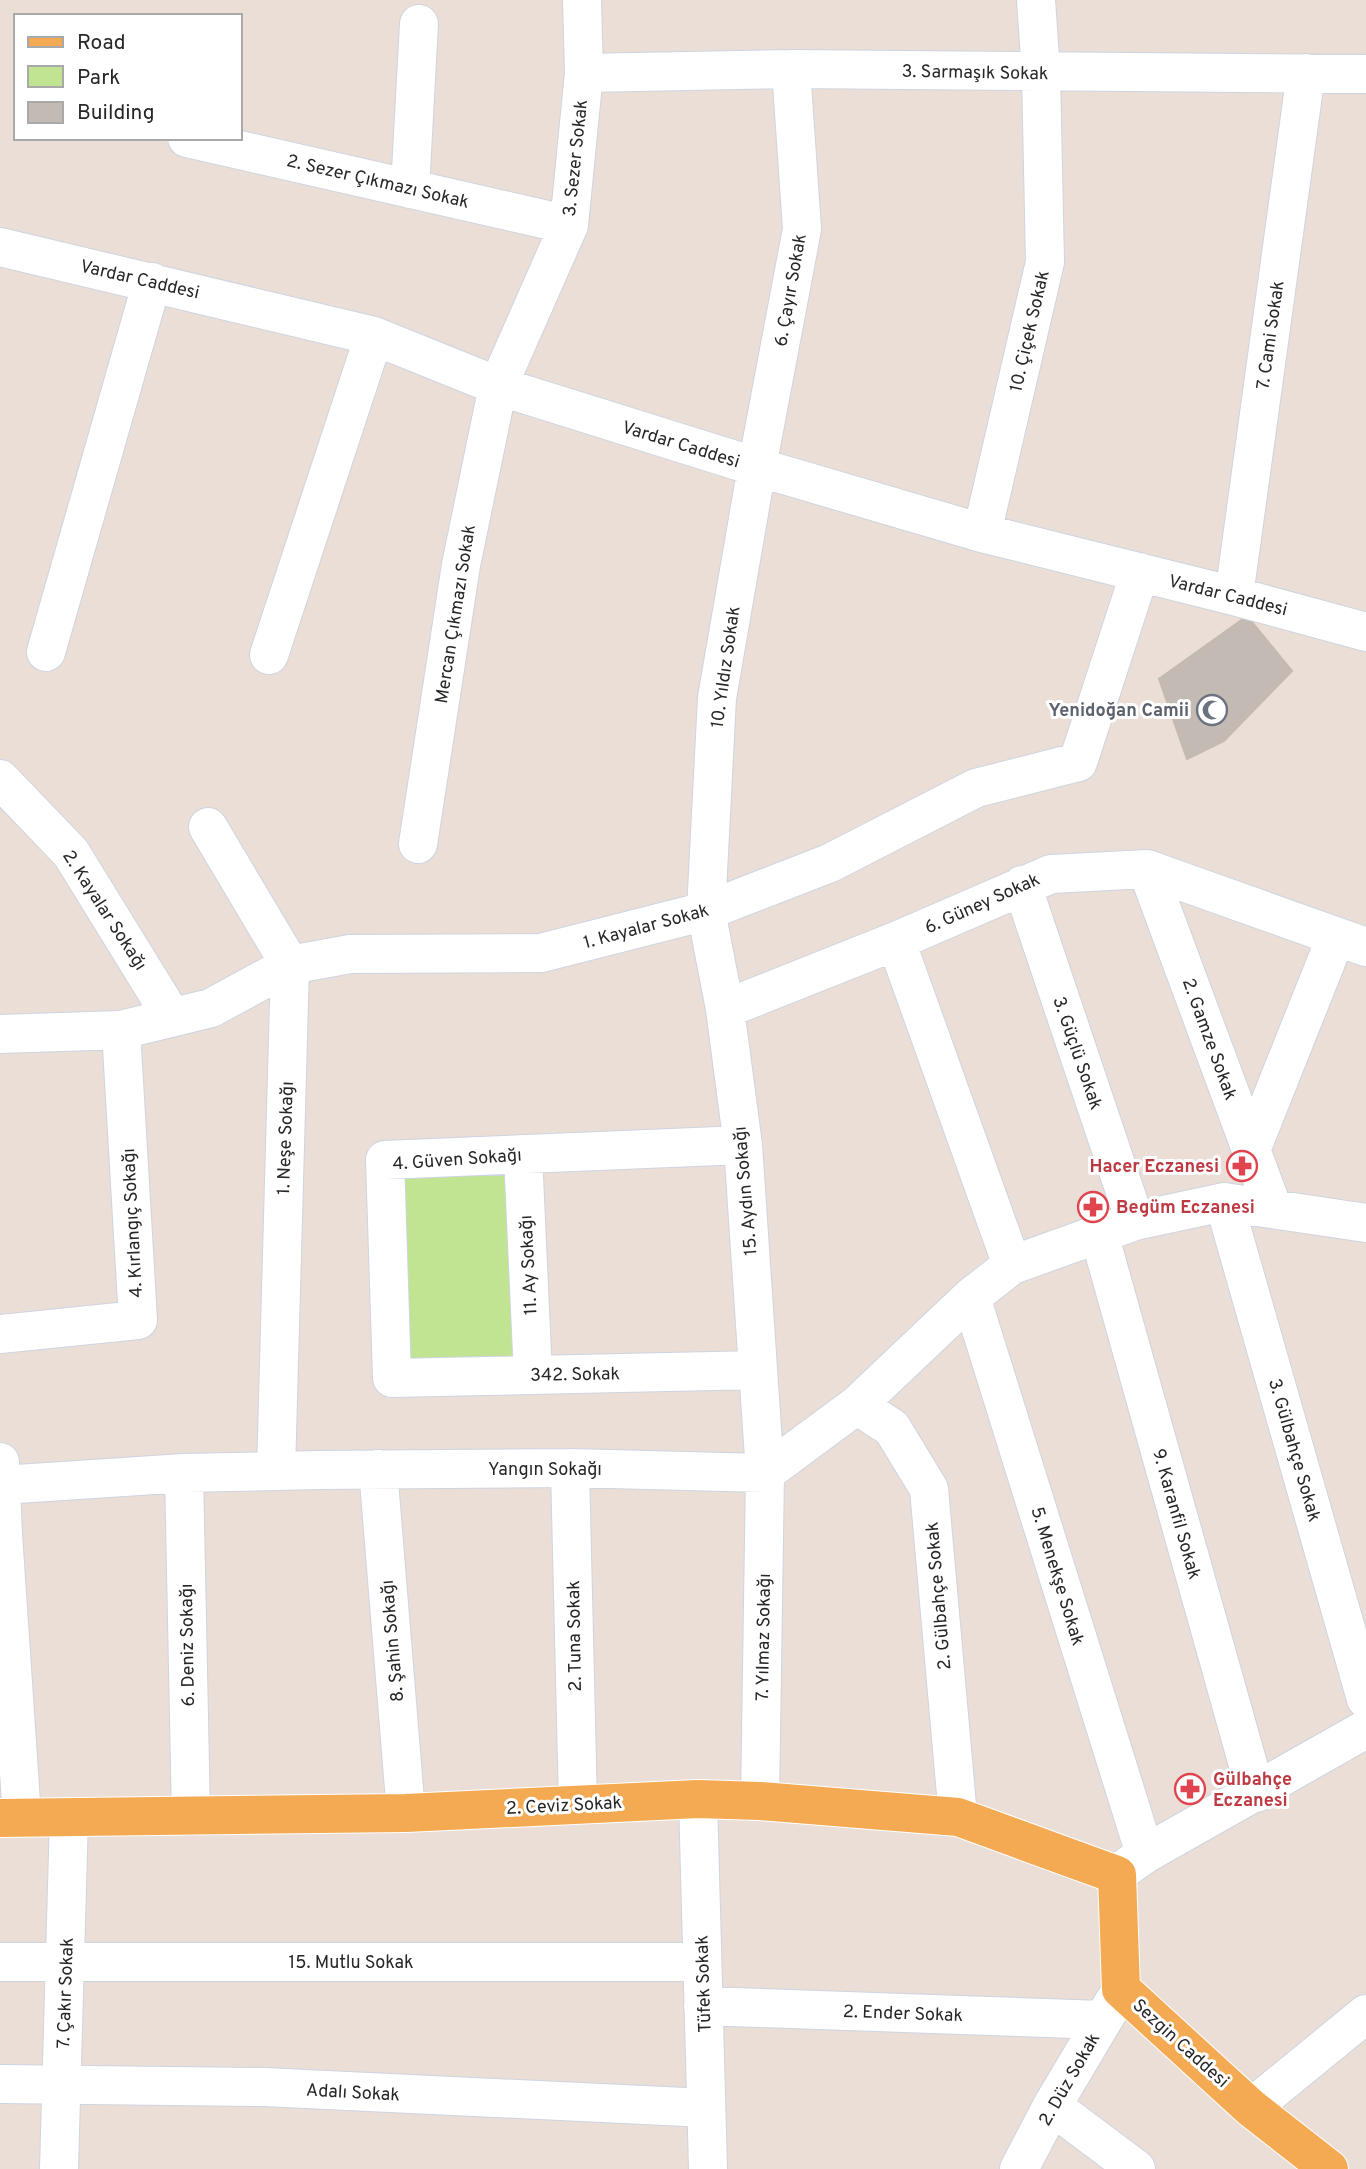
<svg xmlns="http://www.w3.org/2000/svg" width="1366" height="2169" viewBox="0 0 1366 2169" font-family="Overpass,sans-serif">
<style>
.green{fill:#c0e491}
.building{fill:#c2bab3;stroke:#c5bab1;stroke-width:2}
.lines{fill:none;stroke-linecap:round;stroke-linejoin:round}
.minor-casing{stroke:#cdd5e1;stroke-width:40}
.major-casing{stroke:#fff;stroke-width:40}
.minor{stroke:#fff;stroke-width:38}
.major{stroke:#f4aa52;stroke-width:38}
.labels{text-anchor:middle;stroke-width:6;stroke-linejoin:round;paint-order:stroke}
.street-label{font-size:18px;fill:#272727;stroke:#fff}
.worship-label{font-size:18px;font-weight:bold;fill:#5b616d;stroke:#fff;text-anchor:end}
.health-label{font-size:18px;font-weight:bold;fill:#be3a42;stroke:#fff;text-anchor:start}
</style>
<rect width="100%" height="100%" fill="#eaded7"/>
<path class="green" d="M512,1171L520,1365L404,1366L398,1176Z"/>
<path class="building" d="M1247,616L1292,671L1224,741L1187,759L1159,679Z"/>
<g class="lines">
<g class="minor-casing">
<path id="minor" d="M584,73L791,69L1366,74
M187,138L569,225
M410,189L419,24
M0,247L374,336L498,386L757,467L982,533L1234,596L1366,632
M982,533L1045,262L1041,73L1036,0
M1234,596L1306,73
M46,652L152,282
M269,655L374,336
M0,779L71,853L172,1017
M208,827L290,965L276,1471
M418,844L461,565L498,386L569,225L584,73L582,0
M1147,869L1273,1209
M1022,885L1135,1221
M896,941L1012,1265
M725,1009L896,941L1051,874L1147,869L1366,947
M0,1034L121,1030L211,1008L290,965L350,954L541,953L706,911L830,863L976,788L1078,762L1140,572
M743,1145L385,1160L392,1378L758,1370
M1251,1150L1336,937
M523,1154L533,1375
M1224,1202L1366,1699
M1099,1234L1256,1793
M971,1297L1145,1854
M0,1334L138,1320L121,1030
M857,1405L892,1428L929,1489L958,1817
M0,1462L3,1534L22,1817
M570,1468L578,1805
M378,1469L406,1813
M184,1473L191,1816
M2,1485L184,1473L318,1470L570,1468L765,1473L857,1405L971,1297L1012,1265L1135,1221L1224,1202L1366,1223
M698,1799L708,2169
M760,1801L765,1473L743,1145L725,1009L706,911L717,698L757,467L802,229L791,69
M1124,1869L1145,1854L1366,1729
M0,1962H702
M703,2006L1103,2020
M0,2084L264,2087L706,2108
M1052,2106L1136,2169
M1251,2108L1366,2014
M59,2169L69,1817
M1019,2169L1052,2106L1115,2000"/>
</g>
<g class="major-casing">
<path id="major" d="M0,1818L406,1813L698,1799L760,1801L958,1817L1117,1875L1121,1989L1251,2108L1329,2169"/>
</g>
<use href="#minor" class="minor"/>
<use href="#major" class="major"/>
</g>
<defs>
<g id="mosque-ring" transform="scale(1.575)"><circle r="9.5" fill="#fff" stroke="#6b7280" stroke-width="1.5"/><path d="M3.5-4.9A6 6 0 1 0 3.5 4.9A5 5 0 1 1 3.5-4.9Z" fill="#6b7280"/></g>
<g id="pharmacy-ring" transform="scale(1.575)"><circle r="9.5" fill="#fff" stroke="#e0444e" stroke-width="1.5"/><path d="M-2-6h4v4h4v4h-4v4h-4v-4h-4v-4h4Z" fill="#e0444e"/></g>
</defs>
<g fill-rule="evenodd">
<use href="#mosque-ring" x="1212" y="710"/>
<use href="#pharmacy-ring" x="1242" y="1166"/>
<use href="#pharmacy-ring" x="1093" y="1207"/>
<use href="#pharmacy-ring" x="1190" y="1789"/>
</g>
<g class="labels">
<g class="street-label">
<text transform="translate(975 72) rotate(1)" y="6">3. Sarmaşık Sokak</text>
<text transform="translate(575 158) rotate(-84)" y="6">3. Sezer Sokak</text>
<text transform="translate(378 181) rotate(13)" y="6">2. Sezer Çıkmazı Sokak</text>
<text transform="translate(140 279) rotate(13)" y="6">Vardar Caddesi</text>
<text transform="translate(790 290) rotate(-80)" y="6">6. Çayır Sokak</text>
<text transform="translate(1029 331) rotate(-77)" y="6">10. Çiçek Sokak</text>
<text transform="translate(1270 335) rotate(-82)" y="6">7. Cami Sokak</text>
<text transform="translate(681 444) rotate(17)" y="6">Vardar Caddesi</text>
<text transform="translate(1228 595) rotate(14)" y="6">Vardar Caddesi</text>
<text transform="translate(455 614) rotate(-81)" y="6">Mercan Çıkmazı Sokak</text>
<text transform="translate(725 667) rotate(-82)" y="6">10. Yıldız Sokak</text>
<text transform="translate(982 903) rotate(-24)" y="6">6. Güney Sokak</text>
<text transform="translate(105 910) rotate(57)" y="6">2. Kayalar Sokağı</text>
<text transform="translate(646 926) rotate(-15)" y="6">1. Kayalar Sokak</text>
<text transform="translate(1210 1039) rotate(70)" y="6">2. Gamze Sokak</text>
<text transform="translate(1078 1053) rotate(71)" y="6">3. Güçlü Sokak</text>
<text transform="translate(285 1138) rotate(-88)" y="6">1. Neşe Sokağı</text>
<text transform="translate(457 1159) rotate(-4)" y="6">4. Güven Sokağı</text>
<text transform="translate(745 1191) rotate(-95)" y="6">15. Aydın Sokağı</text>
<text transform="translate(132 1223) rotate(-93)" y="6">4. Kırlangıç Sokağı</text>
<text transform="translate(528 1265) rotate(-93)" y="6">11. Ay Sokağı</text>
<text transform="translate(575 1374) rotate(-1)" y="6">342. Sokak</text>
<text transform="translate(1295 1450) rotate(74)" y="6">3. Gülbahçe Sokak</text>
<text x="545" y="1475">Yangın Sokağı</text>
<text transform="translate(1177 1514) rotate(74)" y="6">9. Karanfil Sokak</text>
<text transform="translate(1058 1576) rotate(73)" y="6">5. Menekşe Sokak</text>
<text transform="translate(938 1596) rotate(-95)" y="6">2. Gülbahçe Sokak</text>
<text transform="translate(574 1636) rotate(-91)" y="6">2. Tuna Sokak</text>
<text transform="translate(763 1637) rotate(-89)" y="6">7. Yılmaz Sokağı</text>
<text transform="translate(392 1641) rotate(-95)" y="6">8. Şahin Sokağı</text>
<text transform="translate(187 1645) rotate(-91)" y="6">6. Deniz Sokağı</text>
<text transform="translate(564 1805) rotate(-3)" y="6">2. Ceviz Sokak</text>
<text x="351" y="1968">15. Mutlu Sokak</text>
<text transform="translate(703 1984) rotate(-92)" y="6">Tüfek Sokak</text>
<text transform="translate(65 1993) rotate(-88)" y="6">7. Çakır Sokak</text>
<text transform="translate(903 2013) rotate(2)" y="6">2. Ender Sokak</text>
<text transform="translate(1181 2043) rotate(42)" y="6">Sezgin Caddesi</text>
<text transform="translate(1069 2079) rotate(-60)" y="6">2. Düz Sokak</text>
<text transform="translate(353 2092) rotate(3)" y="6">Adalı Sokak</text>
</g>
<g class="worship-label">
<text x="1189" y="716">Yenidoğan Camii</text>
</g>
<g class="health-label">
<text x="1219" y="1172" text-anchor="end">Hacer Eczanesi</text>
<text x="1116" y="1213">Begüm Eczanesi</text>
<text x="1213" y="1785">Gülbahçe<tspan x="1213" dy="21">Eczanesi</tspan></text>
</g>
</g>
<rect x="14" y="14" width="228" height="126" fill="#ffffff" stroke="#a9a9a9" stroke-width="2"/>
<rect x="28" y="37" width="35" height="10" fill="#f4aa52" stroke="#a9a9a9" stroke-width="2"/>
<text x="77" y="49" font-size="21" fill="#272727">Road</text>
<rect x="28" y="66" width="35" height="21" fill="#c0e491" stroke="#a9a9a9" stroke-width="2"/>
<text x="77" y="84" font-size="21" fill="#272727">Park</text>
<rect x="28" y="102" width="35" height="21" fill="#c2bab3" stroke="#a9a9a9" stroke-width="2"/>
<text x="77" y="119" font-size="21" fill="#272727">Building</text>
</svg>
